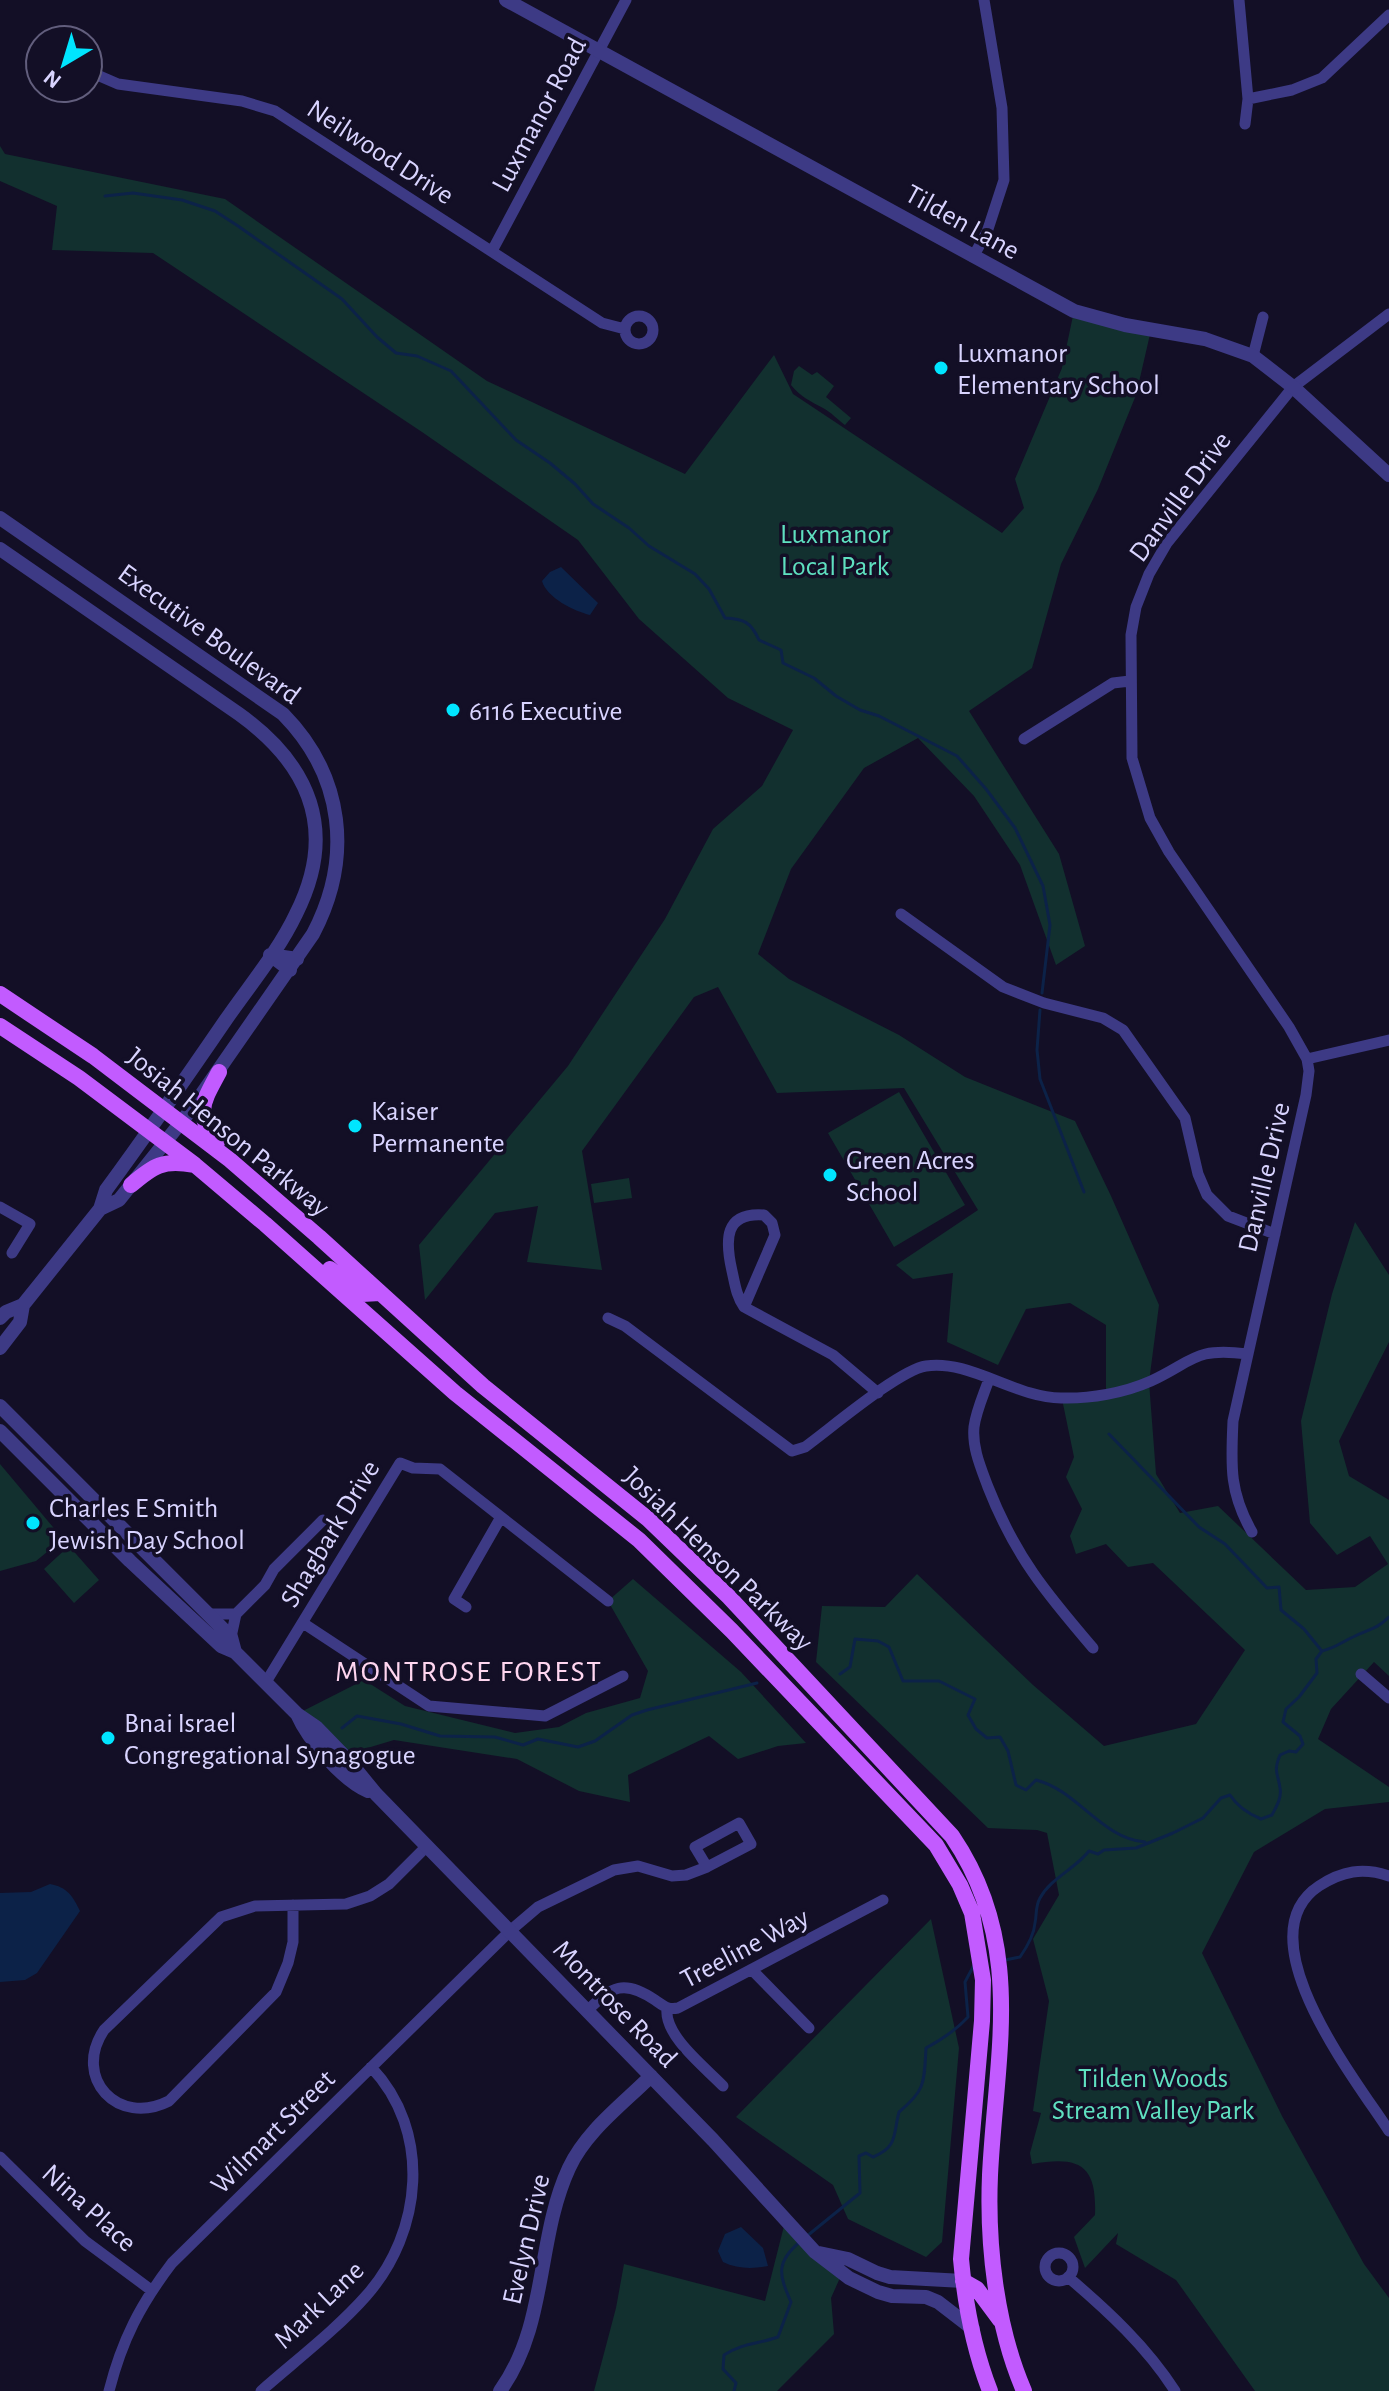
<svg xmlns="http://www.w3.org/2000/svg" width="1389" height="2391" viewBox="0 0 1389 2391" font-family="'Alegreya Sans',sans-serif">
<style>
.green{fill:#12302f}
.water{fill:#0c2248}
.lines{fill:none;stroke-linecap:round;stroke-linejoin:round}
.stream{stroke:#0c2248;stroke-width:3}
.minor{stroke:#3d3a85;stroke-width:11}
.tertiary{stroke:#3d3a85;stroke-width:14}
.primary{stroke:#c25bff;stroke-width:16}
.poi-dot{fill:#00e5ff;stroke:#130f26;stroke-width:3}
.labels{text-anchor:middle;stroke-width:7;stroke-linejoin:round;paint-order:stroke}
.street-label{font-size:28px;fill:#d9d4ff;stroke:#130f26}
.poi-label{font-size:28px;fill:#d9d4ff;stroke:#130f26;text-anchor:start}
.park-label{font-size:28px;fill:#5fe0c0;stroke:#130f26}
.neighbourhood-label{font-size:30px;letter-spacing:2px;fill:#ffd6f0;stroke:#130f26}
</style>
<rect width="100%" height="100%" fill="#130f26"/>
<path class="green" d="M0,146L5,154L225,199L487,381L685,474L774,355L793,394L1002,533L1024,508L1015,479L1062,368L1074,311L1151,330L1136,395L1098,489L1061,564L1032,668L969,711L1059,854L1085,946L1056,965L1020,865L974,796L918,738L864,768L791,869L758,954L789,979L899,1035L965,1077L1075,1121L1111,1196L1159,1305L1149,1382L1156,1474L1180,1513L1218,1506L1306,1590L1355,1587L1388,1564L1370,1536L1337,1555L1310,1523L1301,1421L1332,1294L1355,1222L1389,1275V1342L1339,1441L1349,1476L1389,1500V1676L1374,1662L1331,1709L1318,1739L1389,1787V1802L1325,1809L1254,1852L1202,1953L1282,2116L1364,2264L1389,2298V2391H1255L1176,2280L1116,2244L1118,2233L1085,2268L1074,2237L1095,2215C1097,2164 1079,2156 1032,2164L1030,2153L1041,2113L1033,2111L1049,2001L1033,1939L1059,1895L1047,1833L1037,1830L988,1828L816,1662L822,1606L885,1607L917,1574L1033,1685L1104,1746L1196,1724L1245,1650L1153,1563L1128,1567L1106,1544L1076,1554L1070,1536L1082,1509L1066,1477L1074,1457L1062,1399L1106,1395V1325L1070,1303L1026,1309L998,1365L947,1342L953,1273L913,1279L896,1265L978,1210L904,1088L777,1093L718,987L694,997L582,1151L602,1270L527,1262L538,1206L495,1213L425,1300L419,1245L568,1066L665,919L713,829L762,786L793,730L728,698L639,619L578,540L422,432L153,253L52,250L57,206L0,181Z
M799,366L812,375L817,372L834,386L826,397L851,418L845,425C838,420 831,412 823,408C810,401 801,397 791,385L794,371Z
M899,1092L965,1205L894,1247L828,1133Z
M629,1178L632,1198L594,1203L591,1184Z
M0,1464L63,1539L36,1561L0,1571Z
M69,1546L99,1580L74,1603L44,1569Z
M633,1579L741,1672L806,1743L778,1746L738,1759L709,1736L628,1775L630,1802L579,1791L517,1759L394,1740L344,1755L297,1714L364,1680L405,1706L515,1733L559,1727L586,1713L640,1698L648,1671L608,1601Z
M931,1919L959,2048L942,2242L926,2257L848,2219L833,2185L736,2117Z
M785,2222L843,2271L831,2298L834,2334L777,2391H594L616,2308L624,2264L765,2301Z"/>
<path class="water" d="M561,567L598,603L590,615C574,611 547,598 542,581L550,572Z
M50,1884C67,1887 73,1896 80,1911L37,1973L25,1980L0,1982V1893L31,1892Z
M741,2227L763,2248L768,2266C753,2269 737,2269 723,2262L718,2251L725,2234Z"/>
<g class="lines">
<path class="stream" d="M105,196L133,193L182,200L215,211L238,226L342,299L377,337L396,353L417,356L451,371L516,440L550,463L575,484L593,504L629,528L649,546L695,574L709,589L725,618C744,619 751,622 759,640L781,650L783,663L814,678L836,696L860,710L879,716L957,756L986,789L1015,828L1043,886L1050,925L1042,993
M1040,1010L1037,1050L1040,1079L1084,1192
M1109,1434L1199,1527L1225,1544L1267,1588L1279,1587L1281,1610L1304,1629L1321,1650
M840,1674L850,1667L855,1639L878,1641L889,1647L903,1681H939L975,1699L968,1715L976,1729L987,1738L1000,1737L1008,1751L1016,1785L1026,1790L1036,1780C1077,1790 1102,1839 1145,1842
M342,1728L357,1716L401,1724L440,1736L495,1737L523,1745L538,1739L578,1747L595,1741L632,1715L647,1710L757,1683
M1005,1960L1020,1957C1027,1947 1034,1935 1035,1923C1037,1914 1035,1907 1040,1898C1051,1878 1075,1869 1089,1851L1098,1854L1104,1850L1136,1848L1173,1833L1203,1818L1221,1798L1230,1795C1237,1806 1249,1814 1261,1819L1272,1815C1276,1807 1282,1798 1280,1788C1278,1773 1273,1772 1280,1755L1289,1751L1296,1752L1303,1744L1300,1736L1283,1722L1286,1709L1299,1697L1317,1673L1316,1659L1322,1651C1335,1648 1342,1642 1353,1637C1368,1629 1376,1630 1389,1617
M807,2236L860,2193L859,2156L866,2153L873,2157C898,2147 893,2135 899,2112C926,2090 924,2082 926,2048C941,2040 957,2029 968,2017L965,1982L974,1965
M734,2391L736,2383L723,2369L724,2355C742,2343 758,2344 778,2337L791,2302C779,2275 775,2262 801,2241"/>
<path class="minor" d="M1239,0L1248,99L1245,124
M88,71L118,84L242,101L275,111L602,323L625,329
M1248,99L1292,90L1322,78L1389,15
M492,251L626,0
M973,257L987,232L1004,180L1002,108L984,0
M625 330a14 14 0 1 1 28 0a14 14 0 1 1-28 0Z
M1253,356L1263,317
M1024,739L1113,683L1130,681
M901,914L1003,987L1044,1003L1103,1018L1123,1030L1185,1118L1198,1174L1207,1195L1228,1216L1275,1234
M1307,1059L1389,1040
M0,1207L30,1224L12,1253
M744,1307L775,1235L772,1223L764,1215C724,1212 725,1240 732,1271C735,1284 736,1295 744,1307L833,1355L878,1393
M608,1318L625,1326L792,1451L805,1447C830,1429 899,1370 926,1366C969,1359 1016,1398 1061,1398C1090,1399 1124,1393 1151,1381C1194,1361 1194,1347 1247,1354
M989,1379C984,1394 976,1411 974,1427C972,1448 981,1468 988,1487C1015,1556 1046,1593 1093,1648
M1252,1532C1229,1492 1231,1465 1233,1421L1306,1095L1309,1071L1307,1059L1289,1027L1169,852L1150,818L1132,758L1131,635L1136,607L1149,574L1167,543L1293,387L1389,314
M466,1607L454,1599L501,1517
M209,1614H236
M303,1623L429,1706L545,1716L623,1676
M231,1637L236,1614L265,1585L274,1569L323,1520
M1361,1674L1389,1698
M266,1682L400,1463L413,1468L440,1469L608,1601
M1389,1876C1363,1867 1342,1871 1319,1886C1242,1937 1356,2080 1389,2131
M293,1905V1942L288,1963L276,1992L169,2101C118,2127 72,2078 104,2030L221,1917L255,1906L346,1904L370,1896L389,1884L427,1846
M752,1970L809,2028
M667,2009C664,2036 706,2068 723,2086
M587,2011C612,1986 624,1979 655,2000C664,2006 667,2010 678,2008L883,1900
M0,2157L85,2241L151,2290
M1045 2267a14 14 0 1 1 28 0a14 14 0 1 1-28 0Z
M1068,2277C1108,2311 1147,2347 1175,2391
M109,2391C122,2340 140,2305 172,2263L511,1930L538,1907L614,1870L638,1866L672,1876L686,1875L707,1867L751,1844L739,1823L695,1847L707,1867
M261,2391C295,2361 337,2329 366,2296C423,2232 432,2131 371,2067"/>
<path class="tertiary" d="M506,0L1074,311L1125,325L1205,339L1253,356L1293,387L1389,475
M0,518L283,714C344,776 353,858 313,934L190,1111L119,1200L100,1209
M0,549L239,714C310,765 338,831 296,914C278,952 249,986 225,1021C186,1078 147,1134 106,1190L100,1209L23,1305L6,1312L0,1318
M290,970L270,955L297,959
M0,1348L20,1322L23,1305
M0,1406L231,1637L235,1652
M0,1431L130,1561L221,1646L235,1652L297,1714L316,1727L349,1761L376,1794L713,2140L815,2252L849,2278L878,2292L892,2296L926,2297L938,2302L973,2329
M297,1714C308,1739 342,1780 368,1791
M819,2253L848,2259L877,2273L890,2277L963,2281
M500,2391C548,2325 536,2239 569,2168C586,2131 623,2104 651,2076"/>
<path class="primary" d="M0,994L93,1056L230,1160L319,1237L483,1386L648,1519L729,1597L952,1836C1026,1945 996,2053 990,2175C987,2245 996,2326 1024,2391
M0,1026L79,1078L195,1165L265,1224L455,1393L639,1540L732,1631L936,1845L960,1885L972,1913L983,1980L982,2021L961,2259C965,2303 974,2350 990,2391
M217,1143C194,1113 203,1102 219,1072
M131,1185C153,1166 163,1159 194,1165
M330,1269L362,1294L380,1293
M963,2281L977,2289L1000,2320"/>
</g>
<g class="poi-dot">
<circle cx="941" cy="368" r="8"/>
<circle cx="453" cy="710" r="8"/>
<circle cx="355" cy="1126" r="8"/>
<circle cx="830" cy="1175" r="8"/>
<circle cx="33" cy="1523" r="8"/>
<circle cx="108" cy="1738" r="8"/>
</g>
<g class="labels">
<g class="street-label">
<text transform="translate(538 114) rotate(-62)" y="10">Luxmanor Road</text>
<text transform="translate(381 151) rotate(33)" y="10">Neilwood Drive</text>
<text transform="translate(963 221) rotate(29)" y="10">Tilden Lane</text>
<text transform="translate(1179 496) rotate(-54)" y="10">Danville Drive</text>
<text transform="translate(210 633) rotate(36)" y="10">Executive Boulevard</text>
<text transform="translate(229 1131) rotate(39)" y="10">Josiah Henson Parkway</text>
<text transform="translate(1263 1177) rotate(-77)" y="10">Danville Drive</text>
<text transform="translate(329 1533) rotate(-59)" y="10">Shagbark Drive</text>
<text transform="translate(719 1558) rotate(44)" y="10">Josiah Henson Parkway</text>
<text transform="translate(744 1947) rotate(-28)" y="10">Treeline Way</text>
<text transform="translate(616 2003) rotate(46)" y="10">Montrose Road</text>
<text transform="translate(272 2131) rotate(-45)" y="10">Wilmart Street</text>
<text transform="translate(90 2207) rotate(42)" y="10">Nina Place</text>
<text transform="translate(525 2239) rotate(-77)" y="10">Evelyn Drive</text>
<text transform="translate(318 2304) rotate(-44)" y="10">Mark Lane</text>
</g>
<g class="poi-label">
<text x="957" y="362">Luxmanor<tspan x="957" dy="32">Elementary School</tspan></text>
<text x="469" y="720">6116 Executive</text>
<text x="371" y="1120">Kaiser<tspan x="371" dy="32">Permanente</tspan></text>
<text x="846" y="1169">Green Acres<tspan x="846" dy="32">School</tspan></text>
<text x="49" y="1517">Charles E Smith<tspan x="49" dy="32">Jewish Day School</tspan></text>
<text x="124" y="1732">Bnai Israel<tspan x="124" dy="32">Congregational Synagogue</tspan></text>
</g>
<g class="park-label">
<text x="835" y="543">Luxmanor<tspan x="835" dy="32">Local Park</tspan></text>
<text x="1153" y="2087">Tilden Woods<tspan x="1153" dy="32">Stream Valley Park</tspan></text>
</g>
<g class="neighbourhood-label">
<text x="469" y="1681">MONTROSE FOREST</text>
</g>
</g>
<g transform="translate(64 64) rotate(218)"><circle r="38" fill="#130f26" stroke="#625e7d" stroke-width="2"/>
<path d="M0-6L14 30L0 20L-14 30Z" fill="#00e5ff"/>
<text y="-12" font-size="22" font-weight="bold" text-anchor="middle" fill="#d9d4ff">N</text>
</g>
</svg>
